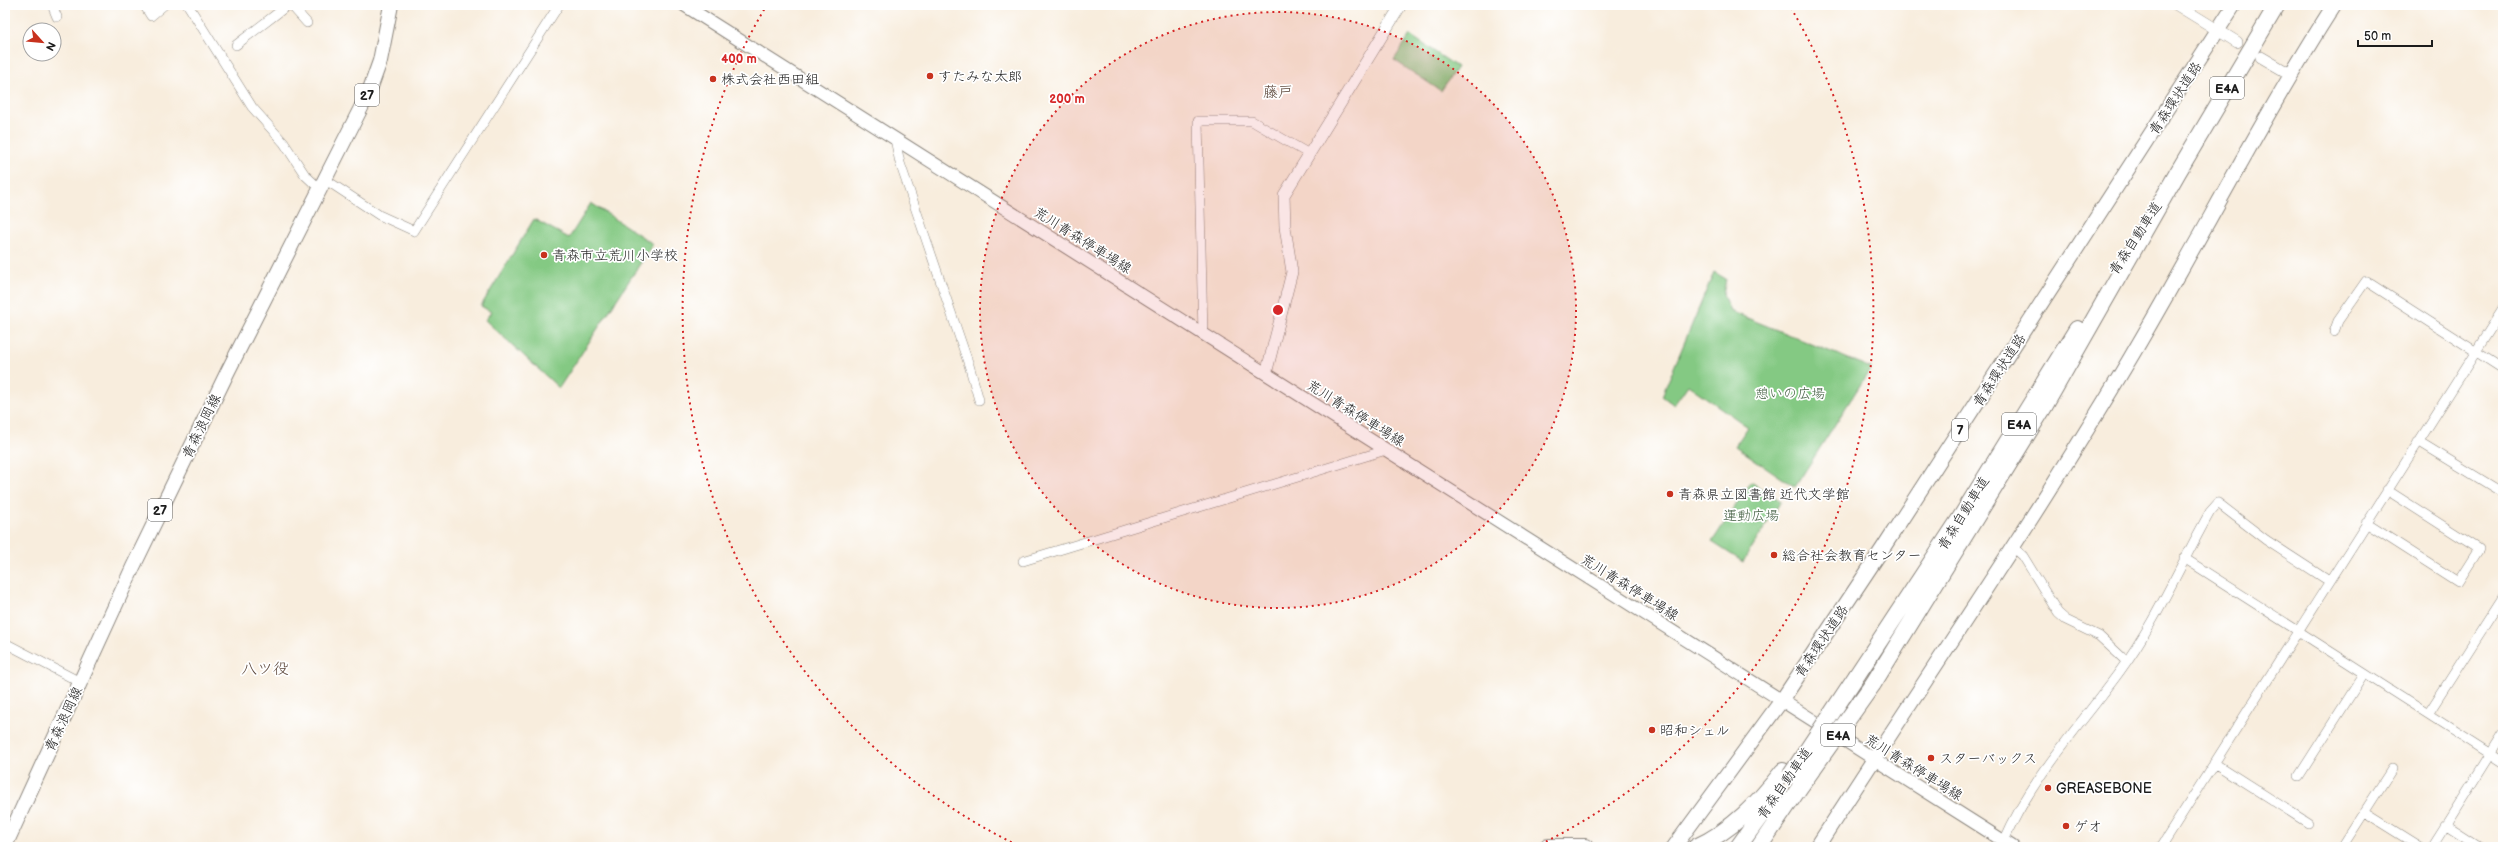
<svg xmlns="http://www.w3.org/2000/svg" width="2508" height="852" viewBox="0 0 2508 852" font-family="'Balsamiq Sans','Klee One',sans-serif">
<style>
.green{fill:#84c983;stroke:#507250}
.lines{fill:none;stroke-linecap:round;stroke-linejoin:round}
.minor-casing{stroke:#8a847c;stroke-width:10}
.tertiary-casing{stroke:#8a847c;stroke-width:12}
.secondary-casing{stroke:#8a847c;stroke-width:14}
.primary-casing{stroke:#8a847c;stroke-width:16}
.trunk-casing{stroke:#8a847c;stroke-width:16}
.motorway-casing{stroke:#8a847c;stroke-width:18}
.minor{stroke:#fff;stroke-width:9}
.tertiary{stroke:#fff;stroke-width:11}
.secondary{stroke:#fff;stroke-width:12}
.primary{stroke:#fff;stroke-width:14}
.trunk{stroke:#fff;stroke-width:14}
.motorway{stroke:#fff;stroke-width:16}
.motorway-bridge-casing{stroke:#8a847c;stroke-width:18;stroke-linecap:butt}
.motorway-bridge{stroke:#fff;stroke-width:16}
.ring{fill:none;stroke:#d62828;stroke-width:2;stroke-dasharray:2 4}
.poi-dot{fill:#c8321e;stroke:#fff;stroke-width:1.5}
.labels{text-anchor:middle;stroke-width:3.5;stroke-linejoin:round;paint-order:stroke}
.shield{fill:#fff;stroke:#606060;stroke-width:1}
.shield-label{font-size:13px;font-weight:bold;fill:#1c1c1c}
.poi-label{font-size:14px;fill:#1c1c1c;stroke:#fff;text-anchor:start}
.street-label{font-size:14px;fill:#1c1c1c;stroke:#fff}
.park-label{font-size:14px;fill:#466145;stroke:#fff}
.neighbourhood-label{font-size:15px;fill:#5d483c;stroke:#fff}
.quarter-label{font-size:16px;fill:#5d483c;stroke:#fff}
.centre{fill:#d62828;stroke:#fff;stroke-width:2}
.ring-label{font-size:12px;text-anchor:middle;font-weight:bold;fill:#d62828;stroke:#fff;stroke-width:3.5;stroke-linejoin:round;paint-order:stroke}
</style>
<rect width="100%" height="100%" fill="#fff"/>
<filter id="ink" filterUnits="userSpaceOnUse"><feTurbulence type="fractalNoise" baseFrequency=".025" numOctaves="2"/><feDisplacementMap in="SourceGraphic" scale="8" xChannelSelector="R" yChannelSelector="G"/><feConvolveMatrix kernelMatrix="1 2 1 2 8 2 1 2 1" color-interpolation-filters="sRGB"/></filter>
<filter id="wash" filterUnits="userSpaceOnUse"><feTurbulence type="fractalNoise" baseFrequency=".012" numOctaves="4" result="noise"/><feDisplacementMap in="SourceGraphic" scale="16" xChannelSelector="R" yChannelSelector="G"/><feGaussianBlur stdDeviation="0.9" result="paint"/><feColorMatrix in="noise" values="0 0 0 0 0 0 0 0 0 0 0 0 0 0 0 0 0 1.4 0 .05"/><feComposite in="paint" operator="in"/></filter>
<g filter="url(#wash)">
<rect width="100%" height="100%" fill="#f8eddd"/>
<path class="green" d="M1410,35L1457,67L1441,91L1394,60Z
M591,203L653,244L559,388L485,320L491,312L481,306L534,219L569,238Z
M1714,272L1726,279L1723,295L1730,311L1871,368L1795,487L1735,446L1748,427L1688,385L1674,405L1662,396Z
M1751,482L1781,501L1743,562L1712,542Z"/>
</g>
<g filter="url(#ink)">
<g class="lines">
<g class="minor-casing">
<path id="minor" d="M52,5L57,17
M144,5L151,16L164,5
M188,5L252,107L284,143L305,175L321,190
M291,5L307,23
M236,45L288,5
M895,139L900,163L969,365L979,400
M326,180L379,215L414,231L559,5
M2334,332L2338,321L2366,281L2503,369
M1203,334L1198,121H1252L1309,154
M2418,441L2503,493
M2366,523L2458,582L2479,549L2387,490
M2013,547L2023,556L2058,613L2066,620L2099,636L2126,661
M2184,558L2503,762
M1023,561L1386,450
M5,643L80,682
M2428,714L2503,597
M2214,763L2308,823
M2299,776L2364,674
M2364,812L2420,847
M2445,825L2479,847
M2004,841C2031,778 2080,726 2120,671C2156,622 2180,565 2210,512L2218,503L2266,540L2329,581
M2161,847L2503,309
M2342,847L2392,769
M2432,847L2503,734"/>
</g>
<g class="tertiary-casing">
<path id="tertiary" d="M2177,5L2237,42
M2261,57L2290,74
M1266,374L1292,272L1285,227L1284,195L1401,5"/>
</g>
<g class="secondary-casing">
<path id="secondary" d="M684,5L2013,847"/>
</g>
<g class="primary-casing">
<path id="primary" d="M5,846L133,567L228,371L369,92L380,61L391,5"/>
</g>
<g class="trunk-casing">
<path id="trunk" d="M1674,847L1782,700L1883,548L2234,5
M1817,847C1921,685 2030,527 2128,362C2198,244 2260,121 2334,5"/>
</g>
<g class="motorway-casing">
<path id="motorway" d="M1857,675L1959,520L2077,329
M1873,684L2044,407L2178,172L2277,5
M1548,847H1585
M1696,847C1733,830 1758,803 1783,771
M1738,847L1775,796
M1759,847L1802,784"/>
</g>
<use href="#minor" class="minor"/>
<use href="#tertiary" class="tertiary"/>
<use href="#secondary" class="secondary"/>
<use href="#primary" class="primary"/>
<use href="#trunk" class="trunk"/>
<use href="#motorway" class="motorway"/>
<g class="motorway-bridge-casing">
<path id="motorway-bridge" d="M1790,776L1857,675
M1802,784L1873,684"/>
</g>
<use href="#motorway-bridge" class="motorway-bridge"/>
</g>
</g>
<circle cx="1278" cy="310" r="298" fill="#d62828" fill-opacity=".12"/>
<g class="ring">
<circle cx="1278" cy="310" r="298"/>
<path d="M1017 845A595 595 0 0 1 765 8M1791 8A595 595 0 0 1 1539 845"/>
</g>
<g class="poi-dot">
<circle cx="930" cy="76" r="4"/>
<circle cx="713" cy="79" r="4"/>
<circle cx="544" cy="255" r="4"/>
<circle cx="1670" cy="494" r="4"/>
<circle cx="1774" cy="555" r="4"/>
<circle cx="1652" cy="730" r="4"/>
<circle cx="1931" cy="758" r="4"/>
<circle cx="2048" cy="788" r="4"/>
<circle cx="2066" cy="826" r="4"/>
</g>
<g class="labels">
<g class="shield">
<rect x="2210" y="77" width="34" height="22" rx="3"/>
<rect x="355" y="84" width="24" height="22" rx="3"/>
<rect x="2002" y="413" width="34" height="22" rx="3"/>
<rect x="1952" y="419" width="16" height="22" rx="3"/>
<rect x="148" y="499" width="24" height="22" rx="3"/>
<rect x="1821" y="724" width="34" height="22" rx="3"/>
</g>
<g class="shield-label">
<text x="2227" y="93">E4A</text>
<text x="367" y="100">27</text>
<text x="2019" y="429">E4A</text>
<text x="1960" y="435">7</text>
<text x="160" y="515">27</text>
<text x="1838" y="740">E4A</text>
</g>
<g class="poi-label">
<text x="938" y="81">すたみな太郎</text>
<text x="721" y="84">株式会社西田組</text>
<text x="552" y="260">青森市立荒川小学校</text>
<text x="1678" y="499">青森県立図書館 近代文学館</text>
<text x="1782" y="560">総合社会教育センター</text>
<text x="1660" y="735">昭和シェル</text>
<text x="1939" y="763">スターバックス</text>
<text x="2056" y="793">GREASEBONE</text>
<text x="2074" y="831">ゲオ</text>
</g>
<g class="street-label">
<text transform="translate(2175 98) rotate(-57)" y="5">青森環状道路</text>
<text transform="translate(2135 238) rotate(-57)" y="5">青森自動車道</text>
<text transform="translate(1083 240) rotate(32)" y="5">荒川青森停車場線</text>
<text transform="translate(1999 370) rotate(-57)" y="5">青森環状道路</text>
<text transform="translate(1356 413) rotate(32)" y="5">荒川青森停車場線</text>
<text transform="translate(201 426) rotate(-64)" y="5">青森浪岡線</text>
<text transform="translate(1963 513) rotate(-58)" y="5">青森自動車道</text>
<text transform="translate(1630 587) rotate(32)" y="5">荒川青森停車場線</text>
<text transform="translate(1821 641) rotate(-56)" y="5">青森環状道路</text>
<text transform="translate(63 719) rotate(-65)" y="5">青森浪岡線</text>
<text transform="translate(1914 767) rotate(32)" y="5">荒川青森停車場線</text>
<text transform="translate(1784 783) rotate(-55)" y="5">青森自動車道</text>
</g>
<g class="park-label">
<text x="1790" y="398">憩いの広場</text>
<text x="1751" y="520">運動広場</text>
</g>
<g class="neighbourhood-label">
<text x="1278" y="97">藤戸</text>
</g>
<g class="quarter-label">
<text x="265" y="674">八ツ役</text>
</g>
</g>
<circle cx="1278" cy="310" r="6" class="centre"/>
<g class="ring-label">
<text x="739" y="63">400 m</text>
<text x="1067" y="103">200 m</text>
</g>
<rect width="2508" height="852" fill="none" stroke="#fff" stroke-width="20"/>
<g transform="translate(42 42) rotate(117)"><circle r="19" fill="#ffffff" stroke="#a4a4a4"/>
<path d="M0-3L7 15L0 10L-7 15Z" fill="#c8321e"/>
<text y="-6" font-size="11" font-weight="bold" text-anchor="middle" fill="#1c1c1c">N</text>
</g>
<path d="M2358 40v6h74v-6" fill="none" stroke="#1c1c1c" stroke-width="2"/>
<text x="2364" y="40" font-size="12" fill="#1c1c1c" stroke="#ffffff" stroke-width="3" paint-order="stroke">50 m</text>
</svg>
